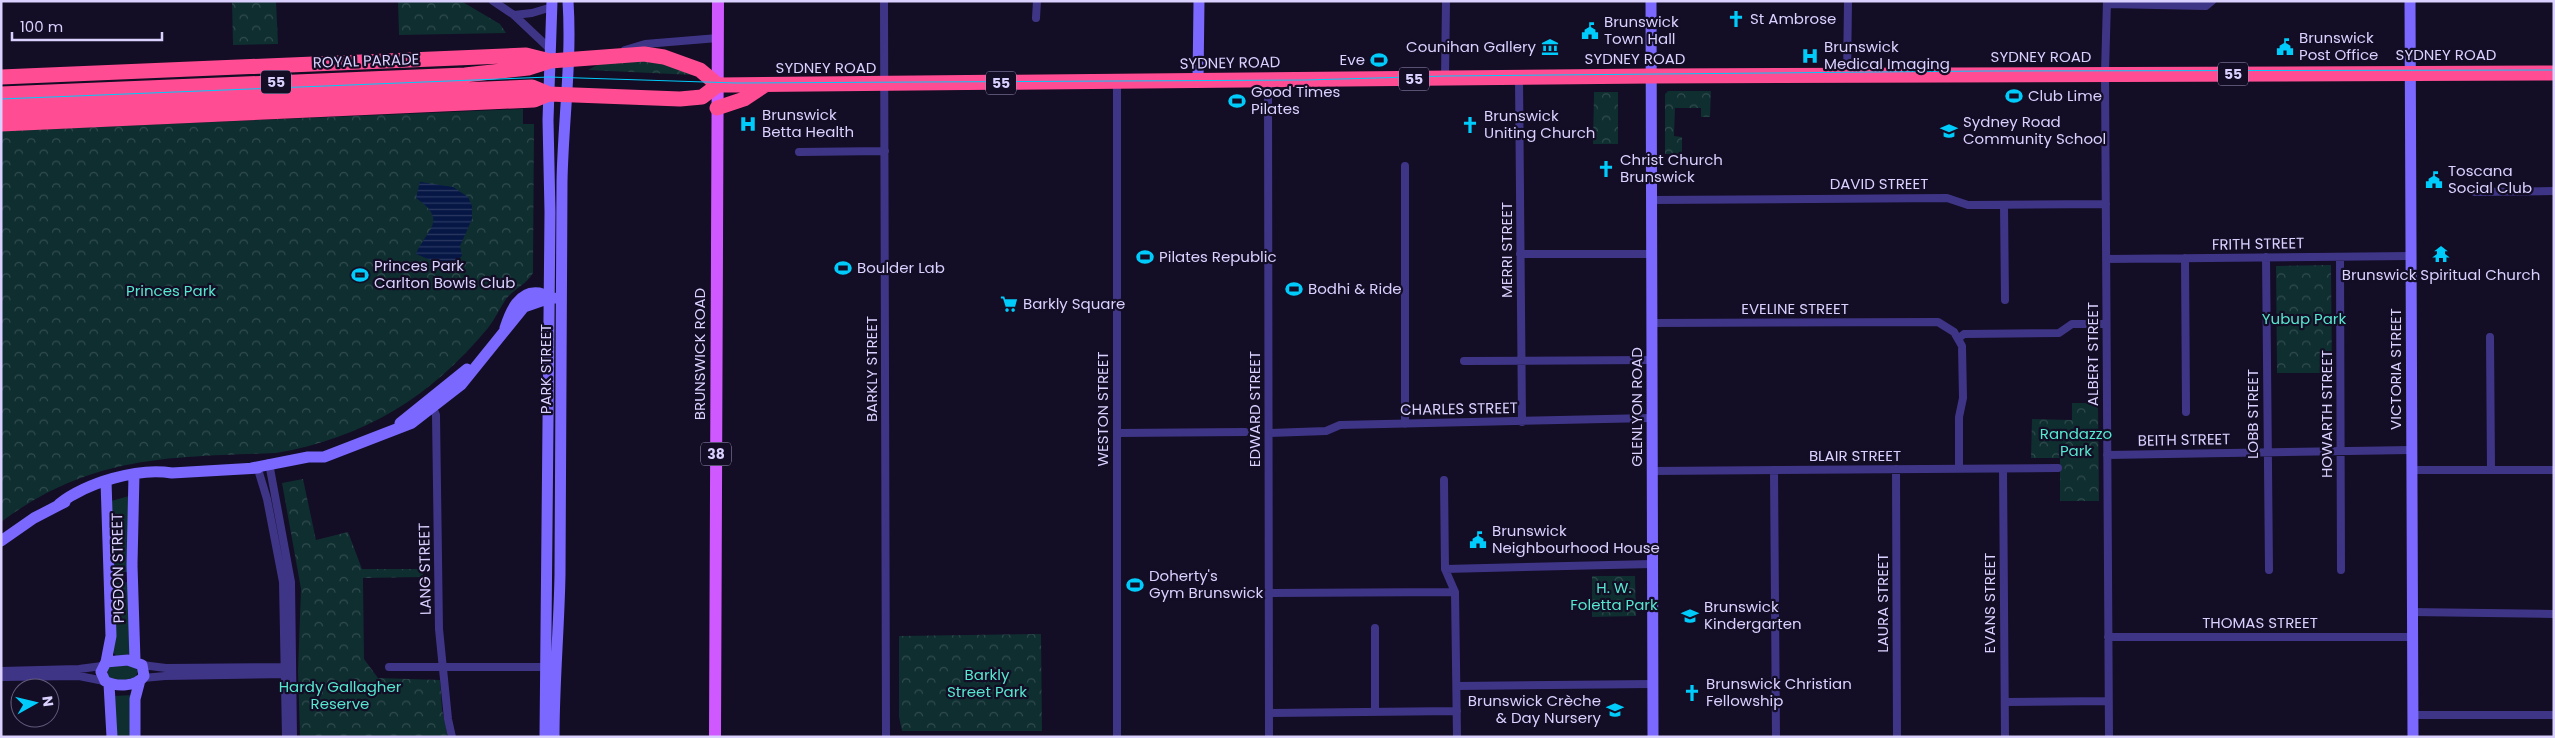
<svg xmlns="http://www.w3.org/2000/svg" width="2555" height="738" viewBox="0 0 2555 738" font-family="Poppins,sans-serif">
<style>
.grass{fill:#0f2e30}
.park{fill:url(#park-crowns)}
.water{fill:url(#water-rules)}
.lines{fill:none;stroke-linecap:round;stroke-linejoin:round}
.street{stroke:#3f3587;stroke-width:8}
.secondary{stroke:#7a68ff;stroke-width:11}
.primary{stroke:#d058ff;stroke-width:12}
.highway{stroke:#ff4c92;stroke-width:15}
.tram{stroke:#00ccfc;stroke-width:1}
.labels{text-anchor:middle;stroke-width:4.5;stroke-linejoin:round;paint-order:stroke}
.shield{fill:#130d25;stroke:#9e96be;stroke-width:1}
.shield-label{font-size:14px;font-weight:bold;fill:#dad1ff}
.poi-label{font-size:15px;fill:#dad1ff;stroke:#130d25;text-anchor:start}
.street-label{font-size:15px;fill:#dad1ff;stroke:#130d25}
.park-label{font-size:15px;fill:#55e7d0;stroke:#130d25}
</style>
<defs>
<pattern id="park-crowns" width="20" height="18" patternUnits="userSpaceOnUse" patternTransform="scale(1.25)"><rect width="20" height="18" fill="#0f2e30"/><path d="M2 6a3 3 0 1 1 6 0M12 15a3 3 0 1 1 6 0" fill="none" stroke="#314b4f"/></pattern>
<pattern id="water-rules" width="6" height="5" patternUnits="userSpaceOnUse" patternTransform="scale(1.25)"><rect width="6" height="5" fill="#061745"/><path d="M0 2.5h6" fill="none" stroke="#2a3861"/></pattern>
</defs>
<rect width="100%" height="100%" fill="#130d25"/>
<path class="grass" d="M129,496L127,572H114L111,501Z
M128,582L130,654L116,656L113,652L114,583Z
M130,665L138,670L136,677C126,680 117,682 108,677V668L111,667Z
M133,695L132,737H114L113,696Z"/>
<path class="park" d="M232,1H276L278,44L233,45Z
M398,1H461L500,24L506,33L399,35Z
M625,59L668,64L693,75L588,70L599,64Z
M1668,91H1711L1710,117H1701V108H1675L1674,136L1682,137V154H1665V94Z
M1594,92H1618V144H1593Z
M523,109V124H534L533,273C526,285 515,288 506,299C500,308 495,319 488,328C431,397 364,438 276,453C169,457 91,455 1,522V131Z
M2331,265L2332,373H2277L2276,266Z
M2072,403H2098L2099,501H2060V458H2031L2032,419L2072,420Z
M303,479L316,540L348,532L362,569H423V577L363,578L364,659L378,678L440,680L442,709L448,737H300L298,671L301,589L282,483Z
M1592,576H1635L1636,616L1592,617Z
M1041,634L1042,731H902L899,717V636Z"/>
<path class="water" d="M420,182L453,187L468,197L472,206V219L460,246L462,256L447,267L416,254C425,231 450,221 416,198Z"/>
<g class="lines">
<path class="street" d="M493,1L514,15L550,49
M884,1L886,737
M2107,1L2105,72L2109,737
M2107,4L2206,6L2212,1
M514,15L532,13L552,7
M1036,18L1037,1
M625,50L645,44L718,38
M1847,76L1848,1
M1445,78L1446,1
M1519,78L1522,422
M1268,80L1269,737
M1117,82V737
M799,152L885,151
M1405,166V424
M2475,192L2554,191
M1651,200L1947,198L1968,205L2106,204
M2004,205L2005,300
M1520,254H1651
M2266,257L2269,570
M2340,257L2341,570
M2185,258L2186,412
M2106,259L2410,256
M1651,323L1938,322L1954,332L1962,346L1963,398L1959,417V469
M2490,337L2491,470
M1959,338L1964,334L2059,333L2072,324H2106
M1464,361L1651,360
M431,403L436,415L439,629L448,719L452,737
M1117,433L1245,432
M1269,433L1326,431L1340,425L1651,418
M2107,455L2411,450
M269,463L291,582L293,737
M257,466L267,499L283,582L286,737
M1896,469L1897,737
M2003,469L2005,737
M1774,470L1776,737
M2411,470H2554
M1652,471L2058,468
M1444,480L1445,569L1455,592L1457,737
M1445,569L1652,564
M1269,593L1455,592
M2412,612L2554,614
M1375,628V712
M2108,637H2412
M142,665L166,668L290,667
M389,667H550
M1,671L79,669L102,666
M1,677L79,676L104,681
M143,678L165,676L288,674
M1457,686L1652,684
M2005,702L2108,701
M1269,713L1457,711
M2413,715H2554"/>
<path class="secondary" d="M1651,1L1653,737
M2410,1L2413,737
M1198,81L1199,1
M505,328C510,312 519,290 539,293C544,294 548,298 554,298
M400,423L467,369
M252,468L308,457H324L412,423L461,385L524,307L550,298
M134,474L132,565L135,661
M59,504C86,483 138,467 172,473L258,468
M1,541L34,518L65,502
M106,662L128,660L142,665L144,676C137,687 116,687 105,681L101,672L106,662L111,636L106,481
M109,684L112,737
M135,737V699L140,680
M545,737L550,212L548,120L552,1
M554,737C554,683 559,629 560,575C561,444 561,313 562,182C563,122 572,62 568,1"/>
<path class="primary" d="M715,737L718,1"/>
<path class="highway" d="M1,77L526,55L550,61
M718,85L1651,76L2554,73
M1,94L465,75L528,68L550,61L644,54L664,57L700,70L718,85
M717,108L744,99L765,85
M1,109L532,87L549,94L680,99L702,97L718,85
M1,124L534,100L549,94"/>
<path class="tram" d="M1,99L549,77L736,83L1306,80L1445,76L1984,71L2554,70"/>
</g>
<defs>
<g id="church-bare" transform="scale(1.35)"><path d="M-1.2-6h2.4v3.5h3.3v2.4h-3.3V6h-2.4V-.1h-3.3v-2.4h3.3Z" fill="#00ccfc" stroke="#130d25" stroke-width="2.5" paint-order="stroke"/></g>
<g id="civic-bare" transform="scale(1.35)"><path d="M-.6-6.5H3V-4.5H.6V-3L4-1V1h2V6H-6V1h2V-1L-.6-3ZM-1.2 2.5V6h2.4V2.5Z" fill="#00ccfc" stroke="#130d25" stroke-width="2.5" paint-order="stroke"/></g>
<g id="museum-bare" transform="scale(1.35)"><path d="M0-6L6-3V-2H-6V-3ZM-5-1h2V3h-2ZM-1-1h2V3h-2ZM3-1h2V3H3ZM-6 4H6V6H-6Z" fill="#00ccfc" stroke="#130d25" stroke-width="2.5" paint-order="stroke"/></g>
<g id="hospital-bare" transform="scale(1.35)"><path d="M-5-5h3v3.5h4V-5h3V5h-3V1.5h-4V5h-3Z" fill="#00ccfc" stroke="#130d25" stroke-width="2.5" paint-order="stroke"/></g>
<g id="stadium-bare" transform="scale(1.35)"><path d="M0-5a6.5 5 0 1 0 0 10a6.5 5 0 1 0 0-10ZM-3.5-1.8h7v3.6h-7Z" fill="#00ccfc" stroke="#130d25" stroke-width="2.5" paint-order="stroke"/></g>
<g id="school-bare" transform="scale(1.35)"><path d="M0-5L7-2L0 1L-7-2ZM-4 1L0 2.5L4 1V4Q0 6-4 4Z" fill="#00ccfc" stroke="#130d25" stroke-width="2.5" paint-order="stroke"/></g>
<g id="temple-bare" transform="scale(1.35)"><path d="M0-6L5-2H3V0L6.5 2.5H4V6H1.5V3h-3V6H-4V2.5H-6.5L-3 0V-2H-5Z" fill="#00ccfc" stroke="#130d25" stroke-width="2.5" paint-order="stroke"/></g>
<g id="supermarket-bare" transform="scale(1.35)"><path d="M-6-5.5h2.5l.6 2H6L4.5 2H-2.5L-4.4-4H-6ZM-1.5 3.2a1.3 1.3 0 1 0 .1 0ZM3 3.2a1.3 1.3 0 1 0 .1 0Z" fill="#00ccfc" stroke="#130d25" stroke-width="2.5" paint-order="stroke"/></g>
</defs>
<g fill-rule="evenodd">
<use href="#church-bare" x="1736" y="19"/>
<use href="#civic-bare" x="1590" y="31"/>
<use href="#museum-bare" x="1550" y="47"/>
<use href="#civic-bare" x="2285" y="47"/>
<use href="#hospital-bare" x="1810" y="56"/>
<use href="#stadium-bare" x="1379" y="60"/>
<use href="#stadium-bare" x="2014" y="96"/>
<use href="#stadium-bare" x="1237" y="101"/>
<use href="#hospital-bare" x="748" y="124"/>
<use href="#church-bare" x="1470" y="125"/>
<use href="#school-bare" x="1949" y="131"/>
<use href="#church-bare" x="1606" y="169"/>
<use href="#civic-bare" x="2434" y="180"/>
<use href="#temple-bare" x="2441" y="254"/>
<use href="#stadium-bare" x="1145" y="257"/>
<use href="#stadium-bare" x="843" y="268"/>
<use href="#stadium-bare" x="360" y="275"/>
<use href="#stadium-bare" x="1294" y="289"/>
<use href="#supermarket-bare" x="1009" y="304"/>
<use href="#civic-bare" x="1478" y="540"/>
<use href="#stadium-bare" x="1135" y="585"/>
<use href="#school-bare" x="1690" y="616"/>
<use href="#church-bare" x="1692" y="693"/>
<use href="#school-bare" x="1615" y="710"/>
</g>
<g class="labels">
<g class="shield">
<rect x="2218" y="62.5" width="30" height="23" rx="4"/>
<rect x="1399" y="67.5" width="30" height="23" rx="4"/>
<rect x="261" y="70.5" width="30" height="23" rx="4"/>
<rect x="986" y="71.5" width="30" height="23" rx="4"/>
<rect x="701" y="442.5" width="30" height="23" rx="4"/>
</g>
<g class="shield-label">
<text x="2233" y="79">55</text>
<text x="1414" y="84">55</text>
<text x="276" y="87">55</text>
<text x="1001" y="88">55</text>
<text x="716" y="459">38</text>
</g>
<g class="poi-label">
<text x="1750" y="24">St Ambrose</text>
<text x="1604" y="27">Brunswick<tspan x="1604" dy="17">Town Hall</tspan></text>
<text x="2299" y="43">Brunswick<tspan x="2299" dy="17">Post Office</tspan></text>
<text x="1536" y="52" text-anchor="end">Counihan Gallery</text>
<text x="1824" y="52">Brunswick<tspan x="1824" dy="17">Medical Imaging</tspan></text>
<text x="1365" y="65" text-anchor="end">Eve</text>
<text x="1251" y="97">Good Times<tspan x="1251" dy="17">Pilates</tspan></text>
<text x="2028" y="101">Club Lime</text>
<text x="762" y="120">Brunswick<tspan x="762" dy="17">Betta Health</tspan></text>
<text x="1484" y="121">Brunswick<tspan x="1484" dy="17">Uniting Church</tspan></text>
<text x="1963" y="127">Sydney Road<tspan x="1963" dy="17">Community School</tspan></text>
<text x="1620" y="165">Christ Church<tspan x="1620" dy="17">Brunswick</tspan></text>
<text x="2448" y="176">Toscana<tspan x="2448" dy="17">Social Club</tspan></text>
<text x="1159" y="262">Pilates Republic</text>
<text x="374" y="271">Princes Park<tspan x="374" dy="17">Carlton Bowls Club</tspan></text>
<text x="857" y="273">Boulder Lab</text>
<text x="2441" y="280" text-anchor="middle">Brunswick Spiritual Church</text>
<text x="1308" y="294">Bodhi &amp; Ride</text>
<text x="1023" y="309">Barkly Square</text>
<text x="1492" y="536">Brunswick<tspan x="1492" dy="17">Neighbourhood House</tspan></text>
<text x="1149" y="581">Doherty's<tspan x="1149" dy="17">Gym Brunswick</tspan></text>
<text x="1704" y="612">Brunswick<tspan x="1704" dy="17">Kindergarten</tspan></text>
<text x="1706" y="689">Brunswick Christian<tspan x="1706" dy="17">Fellowship</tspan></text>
<text x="1601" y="706" text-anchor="end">Brunswick Crèche<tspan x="1601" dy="17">&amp; Day Nursery</tspan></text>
</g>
<g class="street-label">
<text x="2446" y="60">SYDNEY ROAD</text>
<text x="2041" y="62">SYDNEY ROAD</text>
<text x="1635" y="64">SYDNEY ROAD</text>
<text transform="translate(366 61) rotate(-2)" y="5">ROYAL PARADE</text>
<text transform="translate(1230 63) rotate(-1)" y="5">SYDNEY ROAD</text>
<text x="826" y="73">SYDNEY ROAD</text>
<text x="1879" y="189">DAVID STREET</text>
<text transform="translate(2258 244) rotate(-1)" y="5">FRITH STREET</text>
<text transform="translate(1507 250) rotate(-90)" y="5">MERRI STREET</text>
<text x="1795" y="314">EVELINE STREET</text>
<text transform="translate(700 354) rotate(-90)" y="5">BRUNSWICK ROAD</text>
<text transform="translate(2093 354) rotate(-90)" y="5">ALBERT STREET</text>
<text transform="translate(546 369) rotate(-90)" y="5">PARK STREET</text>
<text transform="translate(872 369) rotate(-90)" y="5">BARKLY STREET</text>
<text transform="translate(2396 369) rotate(-90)" y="5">VICTORIA STREET</text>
<text transform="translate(1637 407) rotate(-90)" y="5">GLENLYON ROAD</text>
<text transform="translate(1103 409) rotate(-90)" y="5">WESTON STREET</text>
<text transform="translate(1255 409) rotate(-90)" y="5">EDWARD STREET</text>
<text transform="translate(1459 409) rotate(-1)" y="5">CHARLES STREET</text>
<text transform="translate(2253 414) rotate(-90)" y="5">LOBB STREET</text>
<text transform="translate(2327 414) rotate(-90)" y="5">HOWARTH STREET</text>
<text transform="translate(2184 440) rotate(-1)" y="5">BEITH STREET</text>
<text x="1855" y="461">BLAIR STREET</text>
<text transform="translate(118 568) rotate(-91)" y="5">PIGDON STREET</text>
<text transform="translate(425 569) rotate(-91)" y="5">LANG STREET</text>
<text transform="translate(1883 603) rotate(-90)" y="5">LAURA STREET</text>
<text transform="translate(1990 603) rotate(-90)" y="5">EVANS STREET</text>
<text x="2260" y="628">THOMAS STREET</text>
</g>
<g class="park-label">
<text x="171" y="296">Princes Park</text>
<text x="2304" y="324">Yubup Park</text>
<text x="2076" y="439">Randazzo<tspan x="2076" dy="17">Park</tspan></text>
<text x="1614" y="593">H. W.<tspan x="1614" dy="17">Foletta Park</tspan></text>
<text x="987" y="680">Barkly<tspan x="987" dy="17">Street Park</tspan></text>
<text x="340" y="692">Hardy Gallagher<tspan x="340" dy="17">Reserve</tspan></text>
</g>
</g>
<rect width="2555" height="738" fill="none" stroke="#dad1ff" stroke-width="5"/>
<g transform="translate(35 703) rotate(82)"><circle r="24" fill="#130d25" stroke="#635b7c"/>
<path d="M0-4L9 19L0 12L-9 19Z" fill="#00ccfc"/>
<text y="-8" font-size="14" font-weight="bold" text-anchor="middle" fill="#dad1ff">N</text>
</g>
<path d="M12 32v8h150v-8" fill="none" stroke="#dad1ff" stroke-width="2.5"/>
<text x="20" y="32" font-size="15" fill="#dad1ff" stroke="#130d25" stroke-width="4" paint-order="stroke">100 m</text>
</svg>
